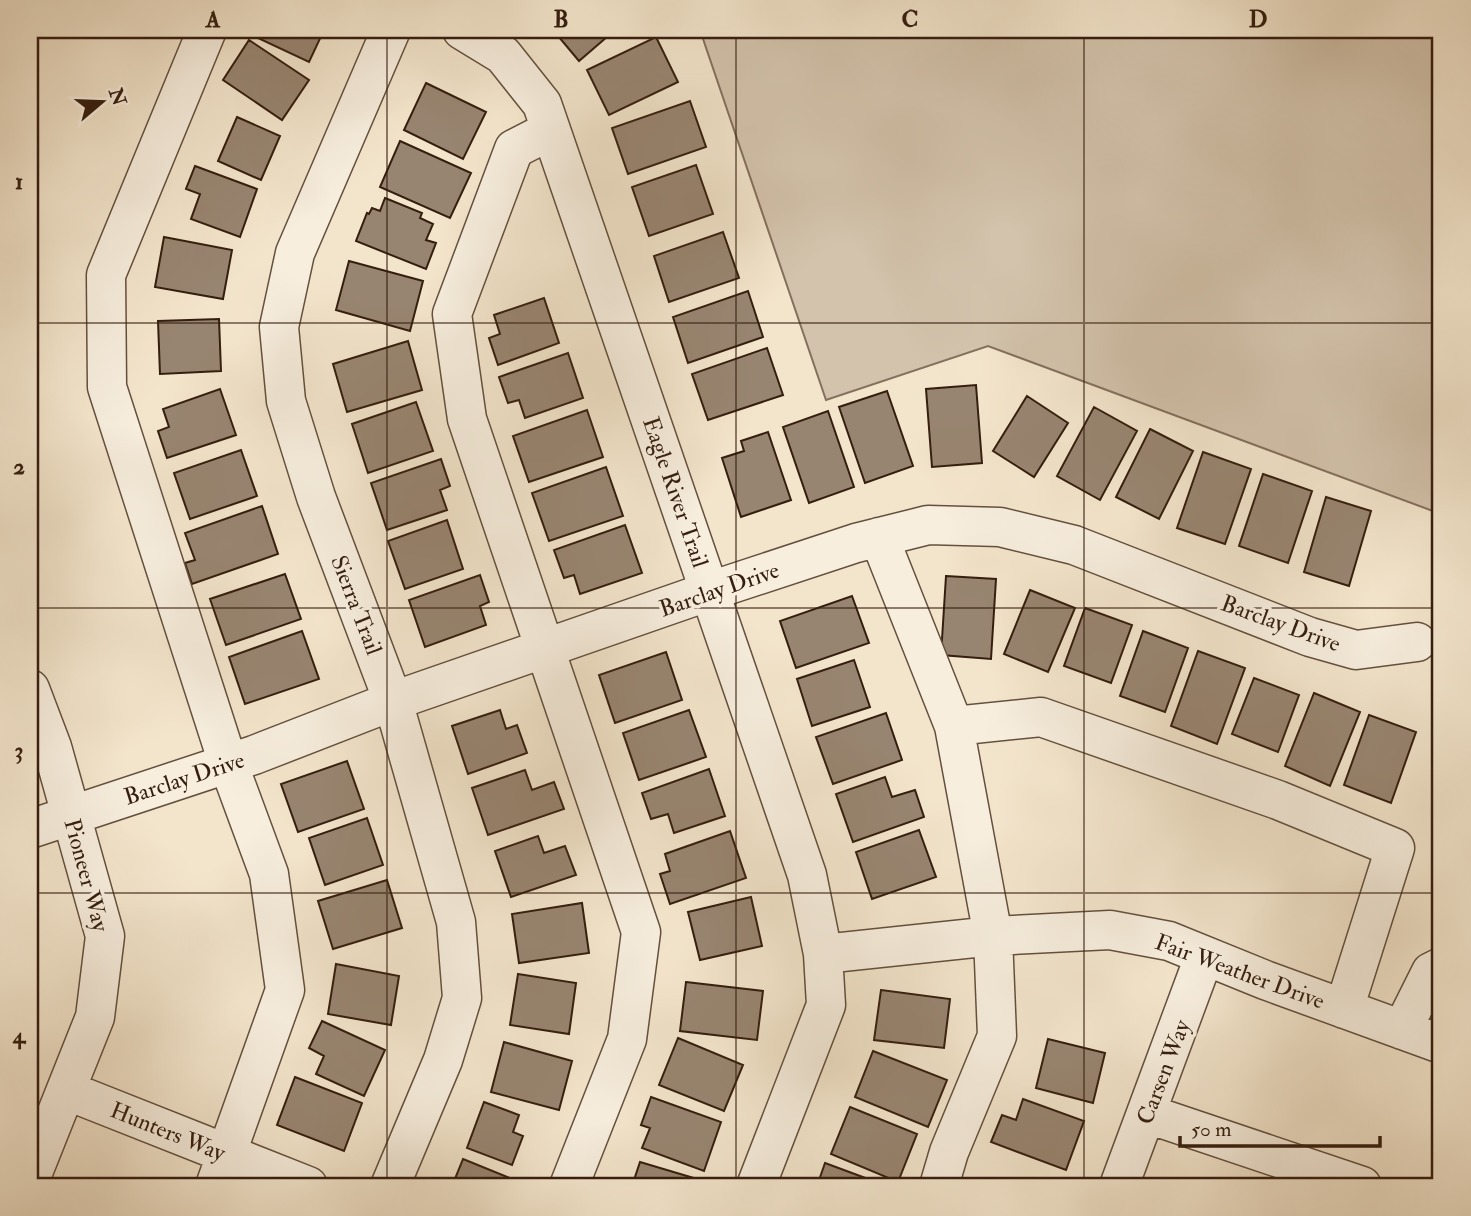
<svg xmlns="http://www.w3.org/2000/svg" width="1471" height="1216" viewBox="0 0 1471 1216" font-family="'IM FELL Double Pica',serif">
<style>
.green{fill:#d3c3ac;stroke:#84705e;stroke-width:2}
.building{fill:#988571;stroke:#351e0f;stroke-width:2}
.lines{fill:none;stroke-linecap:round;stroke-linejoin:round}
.minor-casing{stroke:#64503e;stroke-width:41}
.minor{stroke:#f7eede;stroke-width:38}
.grid{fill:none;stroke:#351e0f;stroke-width:2;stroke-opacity:0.55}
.labels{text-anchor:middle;stroke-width:7;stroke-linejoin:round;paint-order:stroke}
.street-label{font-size:23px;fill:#351e0f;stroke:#f7eede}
.neatline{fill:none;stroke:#351e0f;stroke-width:2.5}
.grid-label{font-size:23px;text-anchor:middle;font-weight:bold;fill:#351e0f}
</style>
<rect width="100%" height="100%" fill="#f3e5cc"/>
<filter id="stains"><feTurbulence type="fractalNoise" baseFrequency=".00286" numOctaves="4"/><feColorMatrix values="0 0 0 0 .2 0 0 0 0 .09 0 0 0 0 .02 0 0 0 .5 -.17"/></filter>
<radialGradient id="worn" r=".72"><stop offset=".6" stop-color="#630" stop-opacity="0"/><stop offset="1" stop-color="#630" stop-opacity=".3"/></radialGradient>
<path class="green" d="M700,30H1441V514L988,346L826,400Z"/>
<path class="building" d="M241,30H324L309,62Z
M553,30H615L579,61Z
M656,37L678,82L609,115L587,70Z
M249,40L309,80L282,120L223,80Z
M426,83L486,112L463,159L404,130Z
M690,101L706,147L628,174L612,128Z
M237,117L280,136L261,180L218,161Z
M400,141L471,173L450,218L380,187Z
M696,165L713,214L649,236L632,187Z
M195,166L257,189L240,237L191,219L200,194L186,189Z
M385,198L422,213L420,218L433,224L426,240L436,243L426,269L356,241L367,213L369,214L372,208L380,211Z
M723,232L739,278L669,302L654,256Z
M164,237L232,250L223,299L155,287Z
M349,261L423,281L410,331L336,310Z
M748,291L763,337L688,363L673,317Z
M544,298L559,343L498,365L489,338L500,334L494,315Z
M219,319L221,371L160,374L158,321Z
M408,341L422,390L347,412L333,364Z
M767,348L783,395L708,420L692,374Z
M568,353L583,398L525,418L519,400L508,403L499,377Z
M976,385L982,463L932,467L926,389Z
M220,389L236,435L167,458L158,431L169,427L163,409Z
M887,391L913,466L865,483L839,407Z
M1027,396L1068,423L1034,477L993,451Z
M416,402L433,451L368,473L352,424Z
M1094,407L1137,431L1100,500L1057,476Z
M587,410L603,457L529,482L513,436Z
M828,411L854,487L809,503L783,427Z
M1150,429L1193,451L1159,519L1116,497Z
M768,432L791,500L741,517L722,458L744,451L741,441Z
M241,450L257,496L190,519L174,473Z
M1203,452L1251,469L1225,544L1177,528Z
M441,459L450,486L440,490L447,510L387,530L371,483Z
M606,467L623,516L549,541L532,493Z
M1263,474L1312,491L1288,563L1239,546Z
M1326,497L1371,511L1349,586L1304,572Z
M262,506L278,554L192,584L185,563L195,560L185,533Z
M447,520L463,569L405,589L388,541Z
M625,525L642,573L580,594L574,575L564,578L554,550Z
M285,574L301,619L226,645L210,599Z
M480,575L489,602L480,606L486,625L425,647L409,600Z
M946,576L996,579L991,659L941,655Z
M1030,590L1075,608L1048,672L1004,654Z
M852,596L869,643L796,668L780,621Z
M1085,608L1132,625L1111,683L1064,666Z
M302,631L319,679L245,704L229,657Z
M1143,631L1188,648L1165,712L1120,696Z
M1198,651L1245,668L1217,744L1171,726Z
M666,652L682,700L615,723L599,675Z
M854,660L870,707L812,726L797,679Z
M1254,678L1299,695L1278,752L1232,734Z
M1314,693L1360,712L1330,786L1285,766Z
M500,710L506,729L517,725L527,753L468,774L452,726Z
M689,710L706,757L639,780L623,733Z
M886,713L902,760L833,784L816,737Z
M1369,715L1416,732L1391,803L1344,785Z
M347,761L364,809L298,832L281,784Z
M709,769L725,816L674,833L668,814L651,819L642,793Z
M525,770L532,790L554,782L564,809L488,835L472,788Z
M885,777L892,797L915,790L924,817L853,842L836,794Z
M367,818L383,865L325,885L309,838Z
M919,830L936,877L872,899L856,852Z
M730,831L746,878L670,904L660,874L670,871L665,854Z
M538,836L544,853L565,846L576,875L511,897L495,851Z
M387,880L402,928L333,949L318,901Z
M751,897L762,946L700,960L688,912Z
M582,903L589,953L519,963L512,914Z
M336,964L399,976L391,1025L328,1014Z
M518,974L576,983L569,1034L510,1025Z
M686,982L763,991L757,1040L680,1031Z
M881,990L950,999L944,1048L874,1040Z
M322,1021L385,1050L364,1096L316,1074L324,1056L309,1048Z
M678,1038L743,1065L724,1111L659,1085Z
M1048,1039L1105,1053L1093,1103L1036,1088Z
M504,1042L572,1061L559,1110L491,1092Z
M873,1051L947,1080L928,1127L855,1097Z
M295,1077L362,1103L344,1151L277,1125Z
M651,1097L721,1122L704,1171L642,1148L650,1128L641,1125Z
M1023,1099L1084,1121L1066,1170L991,1142L1002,1115L1016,1120Z
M484,1102L519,1115L513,1132L523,1136L512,1165L467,1148Z
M850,1107L917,1134L898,1182L831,1154Z
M463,1159L517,1181L515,1186H452Z
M640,1162L697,1179L695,1186H632Z
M825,1163L887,1186H817Z"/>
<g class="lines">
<g class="minor-casing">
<path id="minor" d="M207,30L106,275L107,387L228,763L269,874L285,990L215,1186
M462,30L503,55L542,104L807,875L823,954L826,1005L756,1186
M551,130L514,149L452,314L467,419L641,932L627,1039L569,1186
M879,537L954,726L993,936L997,1036L949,1152L939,1186
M30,689L52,747L105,936L95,1017L30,1180
M954,726L1041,717L1278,800L1395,848L1344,1009
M30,829L254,755L393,701L710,591L856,543L928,525L1000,527L1074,545L1310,637L1356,650L1417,642
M823,954L993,936L1110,930L1169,941L1265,980L1441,1044
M1402,1030L1431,972L1441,967
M68,1091L308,1186
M1148,1114L1362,1186
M390,1186L443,1060L462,998L456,922L393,701L316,497L286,401L279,327L295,253L391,30
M1119,1186L1204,957"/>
</g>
<use href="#minor" class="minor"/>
</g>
<path class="grid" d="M387,30V1186M736,30V1186M1084,30V1186M30,323H1441M30,608H1441M30,893H1441"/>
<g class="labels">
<g class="street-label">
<text transform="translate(676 492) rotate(71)" y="8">Eagle River Trail</text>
<text transform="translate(719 589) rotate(-19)" y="8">Barclay Drive</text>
<text transform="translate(357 605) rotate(69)" y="8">Sierra Trail</text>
<text transform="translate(1281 623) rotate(20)" y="8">Barclay Drive</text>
<text transform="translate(184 778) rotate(-18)" y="8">Barclay Drive</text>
<text transform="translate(87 875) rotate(75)" y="8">Pioneer Way</text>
<text transform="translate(1240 971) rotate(20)" y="8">Fair Weather Drive</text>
<text transform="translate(1163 1072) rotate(-69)" y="8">Carsen Way</text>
<text transform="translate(168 1131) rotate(22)" y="8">Hunters Way</text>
</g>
</g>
<rect width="1471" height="1216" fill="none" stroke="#f3e5cc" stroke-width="77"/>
<g transform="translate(102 102) rotate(71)" stroke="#f7eede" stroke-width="5" paint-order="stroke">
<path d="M0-5L12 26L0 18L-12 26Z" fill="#351e0f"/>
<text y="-10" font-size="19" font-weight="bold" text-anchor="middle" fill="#351e0f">N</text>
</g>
<path d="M1180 1136v10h200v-10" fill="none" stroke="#351e0f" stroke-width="3.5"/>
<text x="1191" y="1136" font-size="21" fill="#351e0f" stroke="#f7eede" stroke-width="5" paint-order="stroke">50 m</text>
<rect x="38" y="38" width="1394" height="1140" class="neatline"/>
<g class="grid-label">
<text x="213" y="27">A</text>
<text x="561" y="27">B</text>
<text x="910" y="27">C</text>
<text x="1258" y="27">D</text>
<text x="19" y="189">1</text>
<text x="19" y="474">2</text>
<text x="19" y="758">3</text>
<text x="19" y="1043">4</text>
</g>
<rect width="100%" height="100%" filter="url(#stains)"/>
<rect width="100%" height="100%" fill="url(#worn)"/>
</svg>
